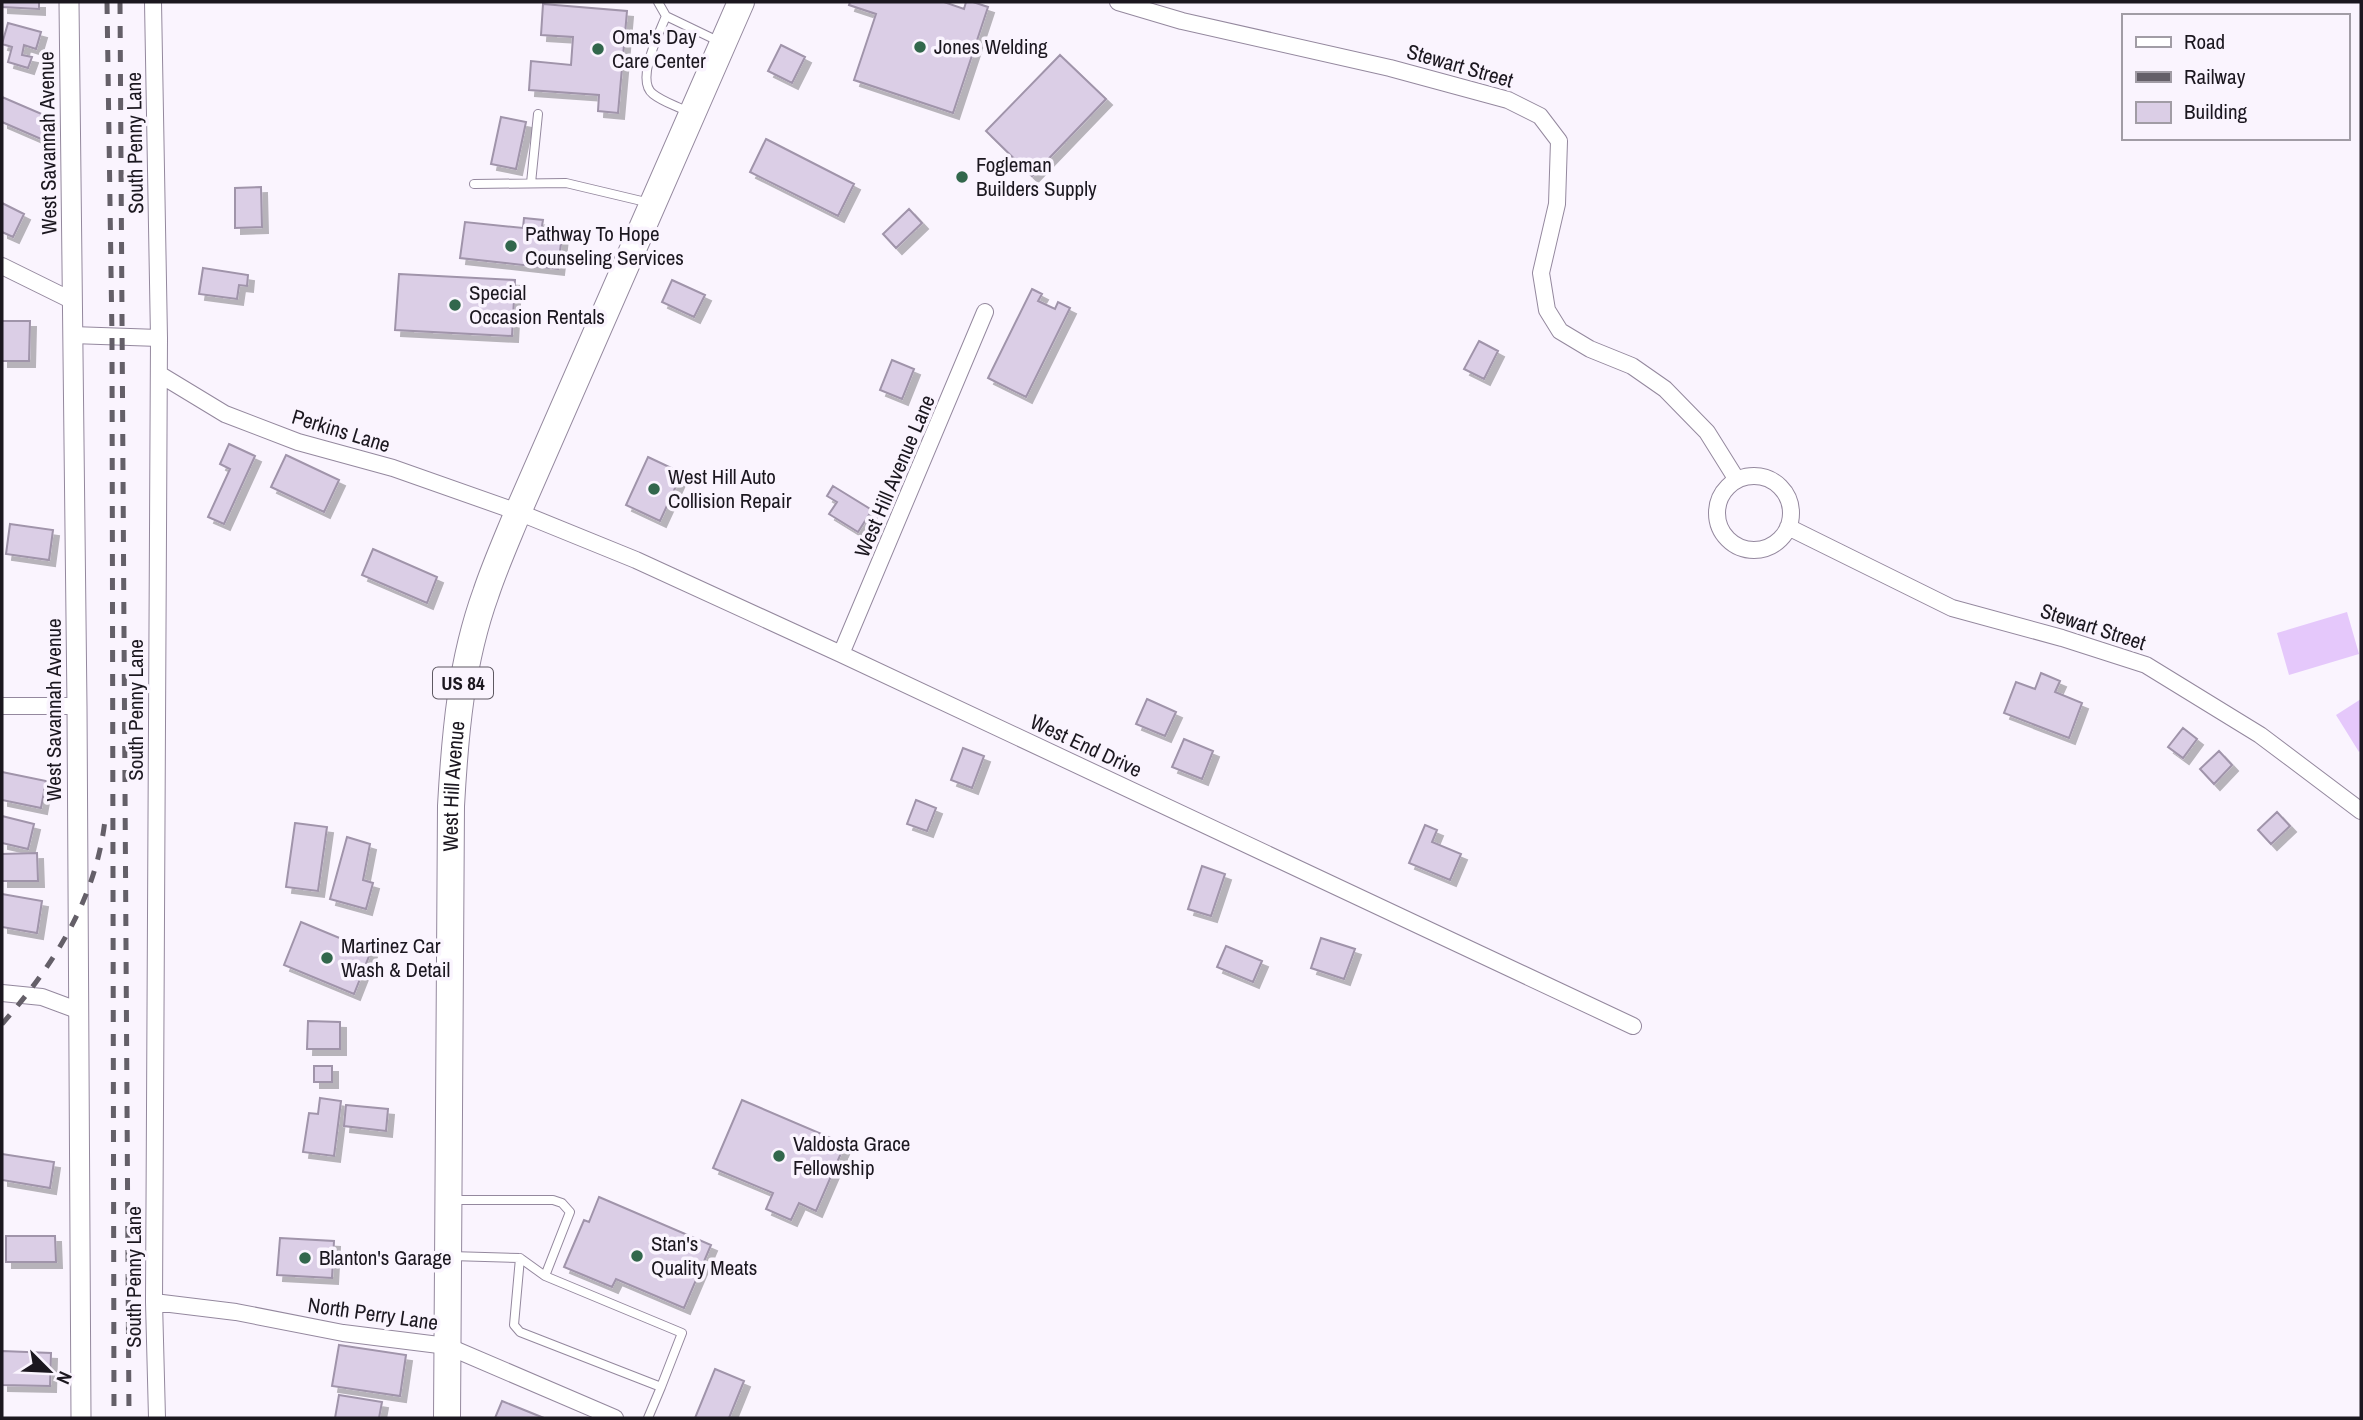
<svg xmlns="http://www.w3.org/2000/svg" width="2363" height="1420" viewBox="0 0 2363 1420" font-family="'Archivo Narrow',sans-serif">
<style>
.green{fill:#e5c8fb}
.building{fill:#dbcee6;stroke:#a094aa;stroke-width:2;filter:url(#shadow)}
.lines{fill:none;stroke-linecap:round;stroke-linejoin:round}
.service-casing{stroke:#94889e;stroke-width:10}
.minor-casing{stroke:#94889e;stroke-width:18}
.tertiary-casing{stroke:#94889e;stroke-width:21}
.trunk-casing{stroke:#94889e;stroke-width:28}
.service{stroke:#fff;stroke-width:8}
.minor{stroke:#fff;stroke-width:16}
.tertiary{stroke:#fff;stroke-width:19}
.trunk{stroke:#fff;stroke-width:26}
.rail{stroke:#645f68;stroke-width:5;stroke-dasharray:12 12;stroke-linecap:butt}
.poi-dot{fill:#32674c;stroke:#faf4fe;stroke-width:2.5}
.labels{text-anchor:middle;stroke-width:7;stroke-linejoin:round;paint-order:stroke}
.shield{fill:#faf4fe;stroke:#5e5962;stroke-width:2}
.shield-label{font-size:19px;font-weight:bold;fill:#1b171f}
.poi-label{font-size:21px;fill:#1b171f;stroke:#faf4fe;text-anchor:start}
.street-label{font-size:21px;fill:#1b171f;stroke:#faf4fe}
</style>
<defs>
<filter id="shadow"><feDropShadow dx="6" dy="6" stdDeviation="0" flood-color="#0004"/></filter>
</defs>
<rect width="100%" height="100%" fill="#faf4fe"/>
<path class="green" d="M2347,612L2359,654L2289,675L2277,633Z
M2361,699V750L2359,752L2336,715Z"/>
<path class="building" d="M2,2H39V9L2,7Z
M850,2H944L964,9L966,2H973L988,7L953,113L854,80L876,14L849,5Z
M543,4L627,11L618,113L598,111L599,95L529,90L531,61L571,65L573,37L541,35Z
M8,23L41,32L36,49L24,45L22,55L32,57L28,68L8,62L12,47L2,44Z
M781,45L805,57L792,83L768,71Z
M1060,55L1106,99L1032,176L986,131Z
M2,97L51,118L41,139L2,122Z
M501,117L526,122L516,169L491,164Z
M766,139L854,184L838,216L750,172Z
M261,187L262,227L235,228V188Z
M2,203L24,214L13,237L2,232Z
M909,209L922,223L896,248L883,234Z
M524,218L543,220L541,232L562,234L558,269L460,258L465,222L523,228Z
M203,268L248,275L247,286L239,285L237,299L199,294Z
M399,274L515,280L512,336L395,330Z
M672,280L705,295L694,317L662,302Z
M1032,289L1042,294L1038,301L1055,309L1058,302L1070,308L1026,397L988,378Z
M2,321H30L29,361H2Z
M1479,341L1498,351L1484,379L1464,369Z
M892,360L914,369L902,399L880,390Z
M229,444L255,456L224,524L208,517L230,469L220,464Z
M286,455L339,480L324,512L271,487Z
M648,457L682,473L660,521L626,505Z
M833,486L872,510L858,532L829,514L837,502L827,496Z
M10,524L53,530L49,560L6,554Z
M373,549L437,577L427,603L362,575Z
M2041,673L2060,681L2055,692L2082,703L2069,738L2004,713L2016,682L2035,689Z
M1147,699L1176,712L1165,736L1136,724Z
M2183,728L2197,739L2183,758L2168,747Z
M1184,739L1213,751L1202,779L1172,767Z
M963,748L984,756L972,788L951,780Z
M2219,751L2232,765L2214,784L2200,769Z
M2,772L46,781L41,808L2,800Z
M916,800L936,808L927,831L907,824Z
M2277,812L2290,826L2271,844L2258,830Z
M2,816L34,824L28,849L2,843Z
M295,823L327,827L318,891L286,887Z
M1425,825L1437,830L1432,842L1461,854L1450,880L1409,863Z
M347,837L370,844L363,880L373,883L366,909L330,899Z
M37,853L38,881H2V854Z
M1202,866L1225,874L1211,916L1188,909Z
M2,894L42,901L37,933L2,927Z
M301,922L371,951L354,994L284,965Z
M1321,938L1355,949L1344,979L1311,968Z
M1226,946L1262,961L1253,982L1217,967Z
M308,1021L340,1022V1049H307Z
M314,1066H332V1082H314Z
M320,1098L341,1101L334,1156L303,1152L309,1113L318,1114Z
M742,1100L845,1144L816,1211L799,1203L791,1220L766,1209L773,1193L713,1168Z
M346,1105L388,1109L386,1131L344,1126Z
M2,1154L54,1162L50,1188L2,1180Z
M599,1197L711,1245L684,1308L616,1279L612,1287L564,1267L584,1220L589,1222Z
M6,1236H55L56,1262H6Z
M280,1238L334,1241L332,1278L277,1275Z
M339,1345L406,1355L400,1396L332,1386Z
M2,1351L51,1353L50,1386L2,1385Z
M715,1369L744,1381L729,1418H695Z
M339,1395L382,1402L379,1418H335Z
M502,1401L544,1418H495Z"/>
<g class="lines">
<g class="service-casing">
<path id="service" d="M658,2L666,16L718,41
M666,16C659,34 635,80 653,94C663,102 677,106 688,112
M531,183L538,114
M474,184L566,183L650,203
M451,1256L520,1258L514,1325L520,1332L661,1387L682,1333L545,1276L570,1212L562,1203L553,1200H453
M520,1258L545,1276
M648,1418L661,1387"/>
</g>
<g class="minor-casing">
<path id="minor" d="M153,2L159,338L154,1302L157,1418
M1118,2L1182,21L1390,68L1508,100L1540,116L1559,141L1557,204L1541,273L1547,310L1560,331L1590,349L1632,366L1665,389L1707,432L1737,480
M2,266L73,301
M72,335L159,338
M159,374L225,414L298,442L393,468L518,512L636,560L841,654L1633,1026
M1717 513a37 37 0 1 1 74 0a37 37 0 1 1-74 0Z
M1788,527L1952,608L2062,638L2146,665L2260,735L2361,811
M841,654L985,312
M2,706H77
M2,993L42,997L77,1010
M154,1302L236,1312L343,1333L447,1346L615,1418"/>
</g>
<g class="tertiary-casing">
<path id="tertiary" d="M69,2L77,706L81,1418"/>
</g>
<g class="trunk-casing">
<g id="trunk">
<path id="s1" d="M447,1418L451,806C455,734 461,662 486,593C495,566 507,539 518,512L741,2"/>
</g>
</g>
<use href="#service" class="service"/>
<use href="#minor" class="minor"/>
<use href="#tertiary" class="tertiary"/>
<use href="#trunk" class="trunk"/>
<path class="rail" d="M107,2L112,337L114,1418
M120,2L129,1418
M2,1024C54,965 96,899 105,820"/>
</g>
<g class="poi-dot">
<circle cx="920" cy="47" r="7"/>
<circle cx="598" cy="49" r="7"/>
<circle cx="962" cy="177" r="7"/>
<circle cx="511" cy="246" r="7"/>
<circle cx="455" cy="305" r="7"/>
<circle cx="654" cy="489" r="7"/>
<circle cx="327" cy="958" r="7"/>
<circle cx="779" cy="1156" r="7"/>
<circle cx="637" cy="1256" r="7"/>
<circle cx="305" cy="1258" r="7"/>
</g>
<g class="labels">
<rect class="shield" x="433" y="667.5" width="60" height="31" rx="5"/>
<g class="shield-label">
<text x="463" y="690">US 84</text>
</g>
<g class="poi-label">
<text x="612" y="44">Oma's Day<tspan x="612" dy="24">Care Center</tspan></text>
<text x="934" y="54">Jones Welding</text>
<text x="976" y="172">Fogleman<tspan x="976" dy="24">Builders Supply</tspan></text>
<text x="525" y="241">Pathway To Hope<tspan x="525" dy="24">Counseling Services</tspan></text>
<text x="469" y="300">Special<tspan x="469" dy="24">Occasion Rentals</tspan></text>
<text x="668" y="484">West Hill Auto<tspan x="668" dy="24">Collision Repair</tspan></text>
<text x="341" y="953">Martinez Car<tspan x="341" dy="24">Wash &amp; Detail</tspan></text>
<text x="793" y="1151">Valdosta Grace<tspan x="793" dy="24">Fellowship</tspan></text>
<text x="651" y="1251">Stan's<tspan x="651" dy="24">Quality Meats</tspan></text>
<text x="319" y="1265">Blanton's Garage</text>
</g>
<g class="street-label">
<text transform="translate(1460 66) rotate(16)" y="7">Stewart Street</text>
<text transform="translate(48 143) rotate(-91)" y="7">West Savannah Avenue</text>
<text transform="translate(135 143) rotate(-91)" y="7">South Penny Lane</text>
<text transform="translate(341 431) rotate(17)" y="7">Perkins Lane</text>
<text transform="translate(895 476) rotate(-67)" y="7">West Hill Avenue Lane</text>
<text transform="translate(2093 627) rotate(18)" y="7">Stewart Street</text>
<text transform="translate(54 710) rotate(-90)" y="7">West Savannah Avenue</text>
<text transform="translate(136 710) rotate(-90)" y="7">South Penny Lane</text>
<text transform="translate(1086 746) rotate(25)" y="7">West End Drive</text>
<text dy="7" stroke="none"><textPath href="#s1" startOffset="632">West Hill Avenue</textPath></text>
<text transform="translate(134 1277) rotate(-90)" y="7">South Penny Lane</text>
<text transform="translate(373 1314) rotate(8)" y="7">North Perry Lane</text>
</g>
</g>
<rect width="2363" height="1420" fill="none" stroke="#1b171f" stroke-width="7"/>
<rect x="2122" y="14" width="228" height="126" fill="#faf4fe" stroke="#a19ca5" stroke-width="2"/>
<rect x="2136" y="37" width="35" height="10" fill="#ffffff" stroke="#a19ca5" stroke-width="2"/>
<text x="2184" y="49" font-size="21" fill="#1b171f">Road</text>
<rect x="2136" y="72" width="35" height="10" fill="#645f68" stroke="#a19ca5" stroke-width="2"/>
<text x="2184" y="84" font-size="21" fill="#1b171f">Railway</text>
<rect x="2136" y="102" width="35" height="21" fill="#dbcee6" stroke="#a19ca5" stroke-width="2"/>
<text x="2184" y="119" font-size="21" fill="#1b171f">Building</text>
<g transform="translate(49 1371) rotate(114)" stroke="#faf4fe" stroke-width="5" paint-order="stroke">
<path d="M0-5L12 26L0 18L-12 26Z" fill="#1b171f"/>
<text y="-10" font-size="19" font-weight="bold" text-anchor="middle" fill="#1b171f">N</text>
</g>
</svg>
